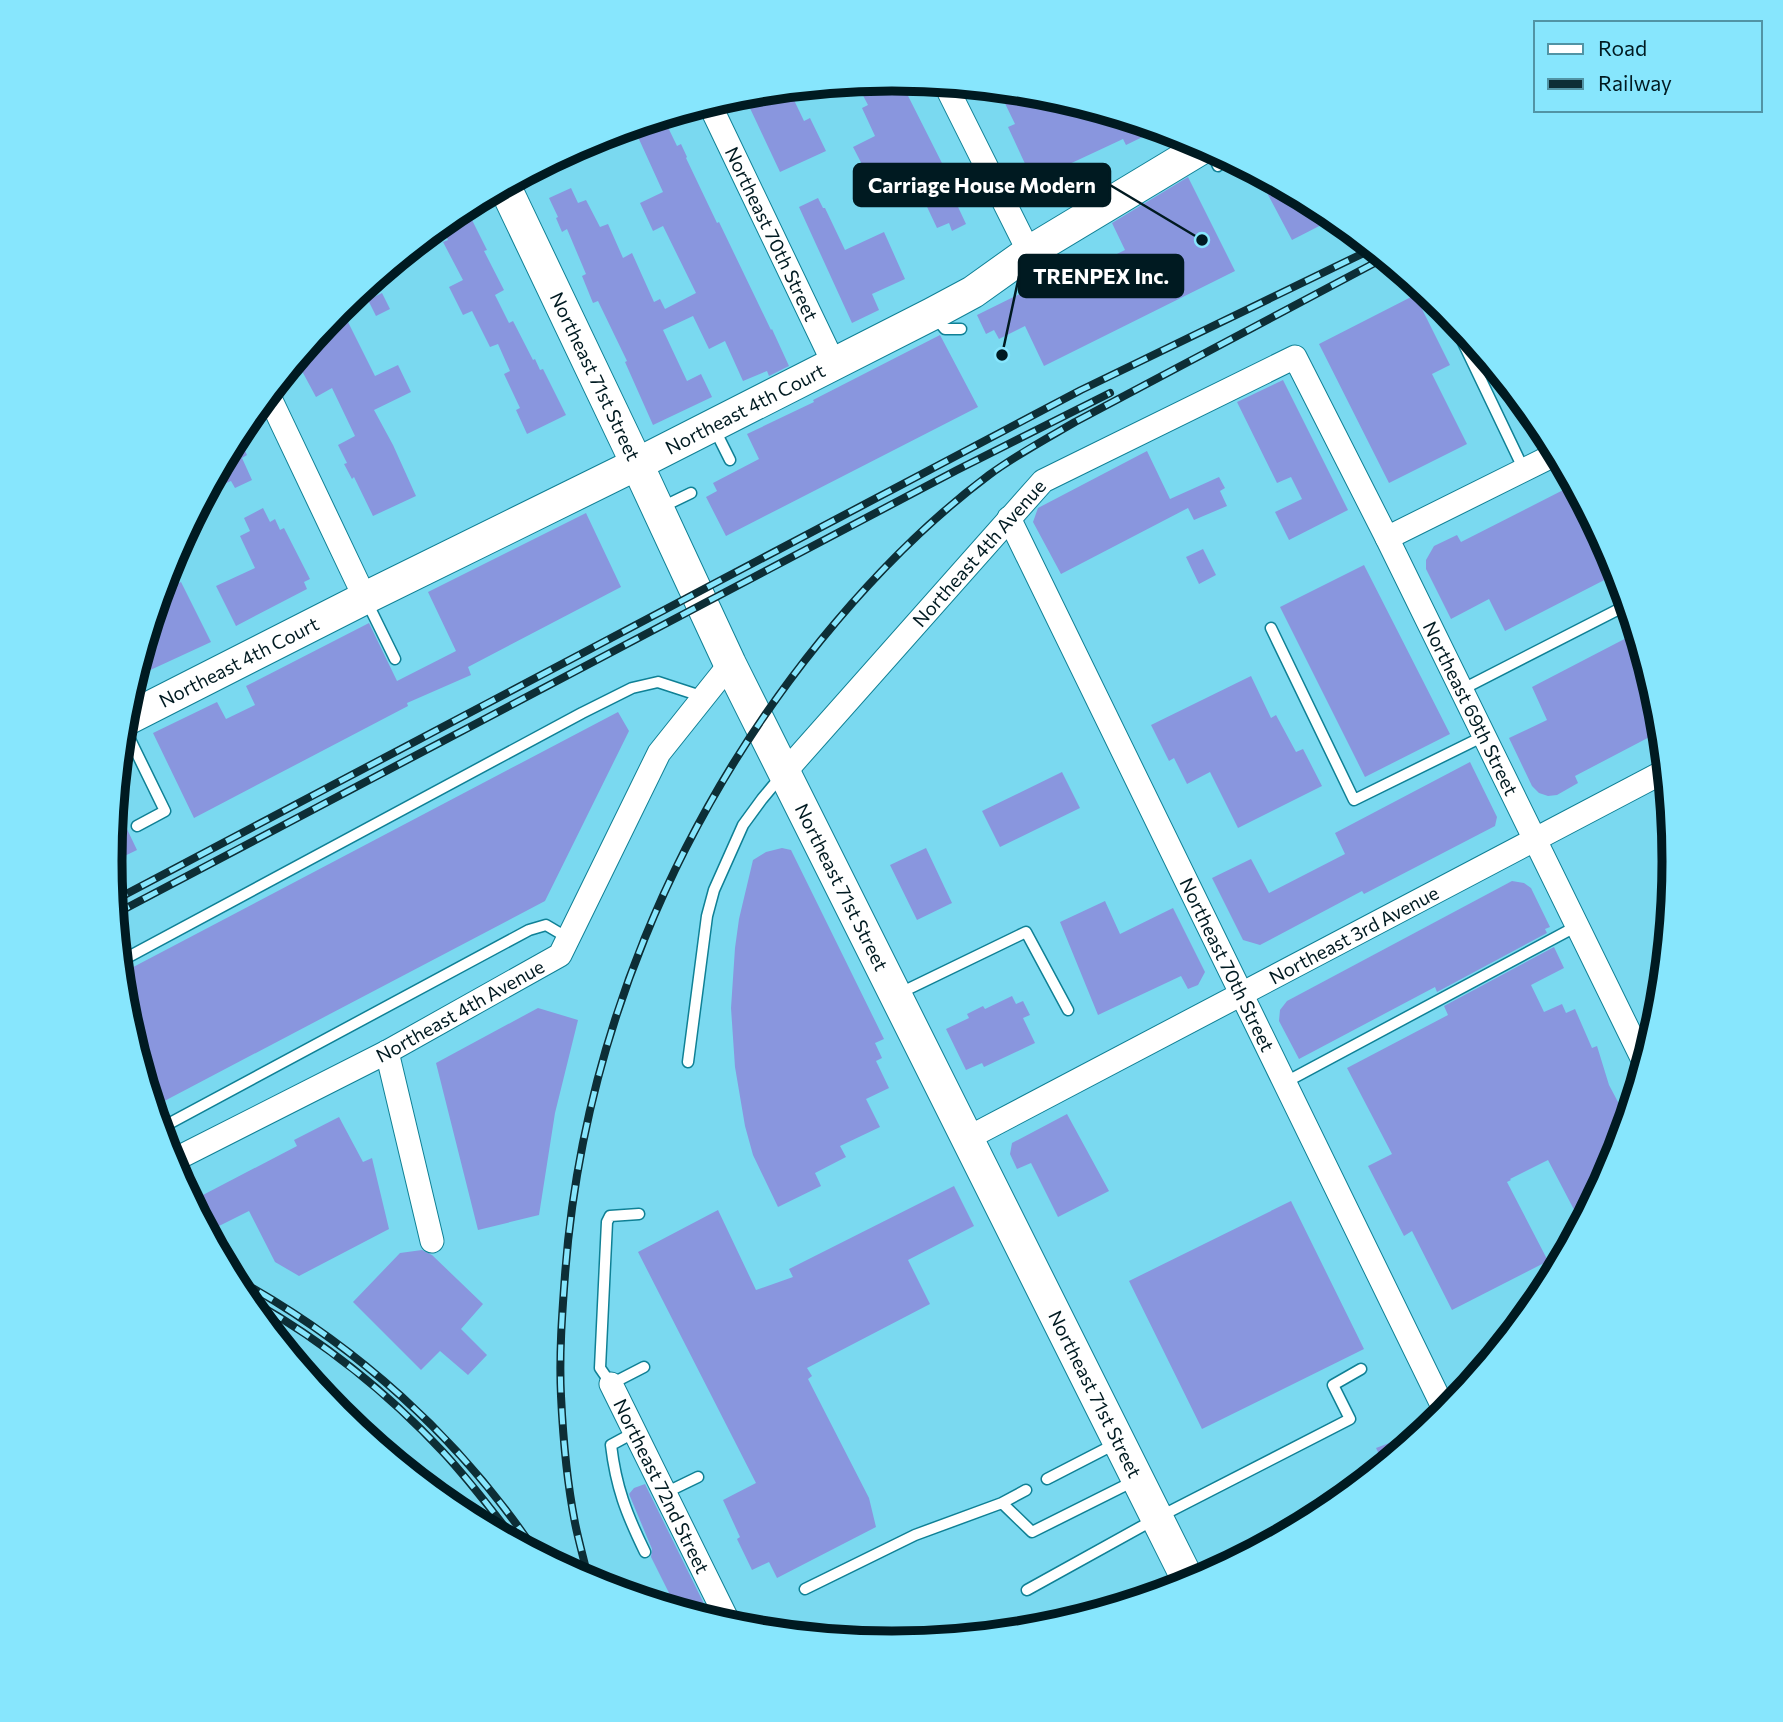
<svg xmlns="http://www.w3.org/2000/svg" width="1783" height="1722" viewBox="0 0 1783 1722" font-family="Commissioner,sans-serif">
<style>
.building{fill:#8996de}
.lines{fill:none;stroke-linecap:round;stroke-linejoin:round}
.lane-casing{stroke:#0f8095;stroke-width:13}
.street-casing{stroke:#0f8095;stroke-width:25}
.secondary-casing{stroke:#0f8095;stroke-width:34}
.lane{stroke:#fff;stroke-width:10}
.street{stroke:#fff;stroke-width:23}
.secondary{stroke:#fff;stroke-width:32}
.rail-casing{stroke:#0d2e36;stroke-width:8}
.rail{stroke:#87e6fd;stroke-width:5;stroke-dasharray:16;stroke-linecap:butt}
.labels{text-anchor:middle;stroke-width:6;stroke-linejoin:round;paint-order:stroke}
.street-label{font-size:19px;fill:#001a21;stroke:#87e6fd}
.rim{fill:none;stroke:#001a21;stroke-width:9}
.leader{fill:none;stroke:#001a21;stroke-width:2.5}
.callout-dot{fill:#001a21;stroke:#87e6fd;stroke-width:2.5}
.callout{fill:#001a21;stroke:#001a21;stroke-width:2.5}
.callout-label{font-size:21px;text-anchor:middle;font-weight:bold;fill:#fff}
</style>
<rect width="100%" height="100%" fill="#7ad9f0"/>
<path class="building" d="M892,79L900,80L949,177L945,179L966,224L952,231L949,223L937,228L920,192L910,197L893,163L868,176L853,147L875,136L862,108L868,105L856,82Z
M786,89L791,101L794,100L804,121L810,118L826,151L780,172L748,104L777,90Z
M998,89L1045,94L1159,129L1126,145L1123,139L1033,181L1008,127L1015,124Z
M663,117L677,146L681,144L687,157L686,158L717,223L719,222L771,330L772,329L789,366L769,376L767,371L743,381L725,341L709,349L693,316L663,330L687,381L701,374L712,397L653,425L625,362L627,361L598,301L593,303L582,276L586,274L567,229L562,232L556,218L558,217L549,198L571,188L578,203L586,200L600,227L608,224L623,258L632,253L654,302L660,299L665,309L696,293L663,226L653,231L640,203L663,192L633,126Z
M1257,174L1326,211L1335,218L1292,240Z
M1188,177L1235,271L1044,366L1025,326L999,339L994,330L986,334L977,315L1042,283L1045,289L1125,250L1112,223Z
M818,198L823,208H825L845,250L884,232L905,279L872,294L879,310L852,323L799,207Z
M465,206L487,250L484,251L504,290L495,295L509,323L513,321L533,360L535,359L540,370L543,369L566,415L527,434L516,410L520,408L504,374L510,371L498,344L490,347L472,311L463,315L449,287L463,280L443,242L448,240L440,224L457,210Z
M382,293L390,309L376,316L368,300Z
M1415,295L1450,365L1432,374L1467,444L1389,483L1319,344Z
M330,318L333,324L346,318L375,376L398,365L411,392L374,410L393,445L416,496L373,516L354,477L352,479L344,464L347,463L338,445L355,436L332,388L316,397L296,360Z
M940,335L978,407L726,536L706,497L717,491L713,483L759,459L747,434L814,402L813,400Z
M1283,380L1348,510L1289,540L1275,512L1302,499L1291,477L1277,483L1237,402Z
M237,434L247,455L242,458L252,480L235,488L231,481L226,483L219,469L218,470Z
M1147,451L1170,499L1219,477L1225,488L1220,491L1227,506L1194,520L1188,508L1061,574L1033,522L1038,508Z
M1573,485L1614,562L1618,573L1505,631L1489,599L1451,619L1426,569V560L1434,546L1457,535L1461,542Z
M263,508L270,522L275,519L280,530L284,528L310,579L304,582L307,589L236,626L216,586L255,568L240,536L250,531L244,518Z
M586,513L621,587L468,667L471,675L407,703L408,706L194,818L153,733L217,702L226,719L255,705L246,686L369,623L397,681L456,651L428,592Z
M1203,549L1216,575L1199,584L1186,557Z
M1364,565L1450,734L1365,777L1280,607Z
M181,582L211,642L133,678L160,592Z
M1636,633L1659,709L1661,731L1575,776L1578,783L1557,795L1548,796L1539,793L1532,786L1509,738L1547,720L1532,687Z
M1251,676L1271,718L1276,715L1296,752L1303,749L1322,786L1238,828L1210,772L1187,784L1174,758L1169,761L1151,725Z
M618,712L629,731L545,901L153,1107L124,1013L120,974Z
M1470,762L1497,817L1495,826L1364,894L1362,891L1260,945L1243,940L1212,878L1251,859L1269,893L1345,854L1335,833Z
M1062,772L1080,808L1000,847L982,811Z
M115,804L137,850L110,863L109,861Z
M782,848L791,850L884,1039L875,1043L882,1058L876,1061L889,1088L866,1099L880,1127L840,1146L846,1157L815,1173L821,1186L778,1207L753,1155L745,1126L735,1067L731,1008L735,948L739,919L753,860L766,852Z
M926,848L952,903L917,920L890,865Z
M1512,881L1524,883L1531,888L1550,927L1545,929L1547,933L1437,992L1435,987L1299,1059L1279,1021L1280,1010L1287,1001Z
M1105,901L1120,934L1173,908L1205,972L1198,985L1188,989L1181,976L1098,1015L1060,922Z
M1554,947L1564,968L1531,985L1544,1012L1562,1004L1566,1013L1575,1009L1592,1048L1597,1046L1609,1085L1627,1119L1614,1161L1581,1223L1548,1160L1510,1179L1511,1180L1507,1182L1548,1261L1452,1310L1412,1231L1404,1236L1368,1166L1392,1154L1347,1068L1448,1015L1444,1006Z
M1012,996L1016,1004L1023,1001L1030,1015L1023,1018L1035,1043L984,1067L982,1063L966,1070L946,1029L969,1018L967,1014L983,1006L985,1009Z
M538,1008L578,1020L555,1113L539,1215L478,1230L436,1063Z
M1067,1114L1109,1191L1058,1217L1031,1163L1017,1169L1010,1154L1012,1143Z
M339,1117L363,1162L372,1158L389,1229L299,1276L275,1262L249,1211L217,1227L201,1196L297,1146L294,1140Z
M954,1186L974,1226L908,1260L930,1304L807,1368L812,1376L808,1379L869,1498L876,1527L777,1578L769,1562L752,1570L737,1539L740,1537L723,1500L756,1483L638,1252L718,1210L756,1290L793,1277L789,1269Z
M1291,1201L1364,1349L1202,1429L1129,1281Z
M422,1250L432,1255L483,1304L461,1329L487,1355L468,1375L440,1351L421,1370L353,1302L400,1253Z
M1392,1442L1397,1453L1384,1464L1376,1448Z
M645,1484L712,1620L677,1609L651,1557L652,1549L629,1494L634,1488Z"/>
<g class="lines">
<g class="lane-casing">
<path id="lane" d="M1210,148L1218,166
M1448,311L1524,470
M934,316L945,329H961
M714,428L730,460
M662,507L691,493
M366,600L395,659
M1271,628L1354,800L1484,736
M1461,690L1627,605
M123,725L165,811L137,826
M119,962L582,713L632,688L658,682L704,697
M898,994L1026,932L1068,1010
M688,1062L707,916L714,890L743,825L762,799L782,775
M1284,1083L1577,926
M159,1129L529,930L546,925L568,938
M639,1214L610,1216L607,1222L600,1368L611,1384L644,1367
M635,1432L611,1445C616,1487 626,1513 645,1552
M1047,1479L1115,1444
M665,1493L698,1477
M1002,1503L1032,1532L1136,1480
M805,1589L915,1535L1002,1503L1026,1490
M1027,1590L1157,1518L1350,1419L1333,1385L1361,1369"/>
</g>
<g class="street-casing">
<g id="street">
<path d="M945,84L1029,252"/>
<path id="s1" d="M709,103L834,364"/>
<path d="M268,394L365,598"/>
<path id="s2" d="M1009,518L1446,1413"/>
<path d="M1387,538L1556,454"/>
<path id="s3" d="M784,773L1043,481L1295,357L1387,538L1644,1062"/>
<path d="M387,1052L432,1241"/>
<path id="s4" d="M968,1138L1665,771"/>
<path id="s5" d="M170,1162L387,1052L560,955L659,753L730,664"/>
<path id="s6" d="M611,1384L730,1625"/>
</g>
</g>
<g class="secondary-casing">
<g id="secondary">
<path id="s7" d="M504,185L637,464L730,664L1190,1584"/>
<path id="s8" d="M123,721L365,598L637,464L932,314L973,292L1029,252L1205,146"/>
</g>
</g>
<use href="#lane" class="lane"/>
<use href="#street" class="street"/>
<use href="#secondary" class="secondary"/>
<g class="rail-casing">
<path id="rail" d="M113,901L1081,390L1372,249
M115,914L957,470L1110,393
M231,1276C355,1343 460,1438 538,1555
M241,1295C315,1335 385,1390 443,1452C470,1481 494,1513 518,1544
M589,1582C585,1563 579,1543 575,1523C567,1482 563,1438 561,1396C559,1355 562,1315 565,1275C582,1044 675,820 821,640C870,580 926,522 989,475C1016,455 1046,439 1075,422L1384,258"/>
</g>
<use href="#rail" class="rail"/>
</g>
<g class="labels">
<g class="street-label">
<text dy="7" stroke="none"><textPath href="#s1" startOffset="145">Northeast 70th Street</textPath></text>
<text dy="7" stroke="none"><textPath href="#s7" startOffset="212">Northeast 71st Street</textPath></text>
<text dy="7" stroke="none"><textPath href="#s8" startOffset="696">Northeast 4th Court</textPath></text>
<text dy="7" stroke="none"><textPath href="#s3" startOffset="294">Northeast 4th Avenue</textPath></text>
<text dy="7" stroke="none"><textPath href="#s8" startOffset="130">Northeast 4th Court</textPath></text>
<text dy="7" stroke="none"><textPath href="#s3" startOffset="1064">Northeast 69th Street</textPath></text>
<text dy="7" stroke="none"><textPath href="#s7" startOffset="779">Northeast 71st Street</textPath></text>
<text dy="7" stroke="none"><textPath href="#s4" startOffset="436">Northeast 3rd Avenue</textPath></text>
<text dy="7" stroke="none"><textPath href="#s2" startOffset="497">Northeast 70th Street</textPath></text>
<text dy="7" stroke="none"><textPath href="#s5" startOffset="327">Northeast 4th Avenue</textPath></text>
<text dy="7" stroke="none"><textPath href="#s7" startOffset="1346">Northeast 71st Street</textPath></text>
<text dy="7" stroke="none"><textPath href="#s6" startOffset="114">Northeast 72nd Street</textPath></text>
</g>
</g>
<path d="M0 0H1783V1722H0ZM122 861a770 770 0 1 1 1540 0a770 770 0 1 1-1540 0Z" fill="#87e6fd" fill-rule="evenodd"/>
<path class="rim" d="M122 861a770 770 0 1 1 1540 0a770 770 0 1 1-1540 0Z"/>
<path class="leader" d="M1202 240L1110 185M1002 355L1019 276"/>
<g class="callout-dot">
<circle cx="1202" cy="240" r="7"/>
<circle cx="1002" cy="355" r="7"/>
</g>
<g class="callout">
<rect x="854" y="164" width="256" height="42" rx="7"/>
<rect x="1019" y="255" width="164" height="42" rx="7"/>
</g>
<g class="callout-label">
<text x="982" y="193">Carriage House Modern</text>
<text x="1101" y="284">TRENPEX Inc.</text>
</g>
<rect x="1534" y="21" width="228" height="91" fill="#87e6fd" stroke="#5194a5" stroke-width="2"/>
<rect x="1548" y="44" width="35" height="10" fill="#ffffff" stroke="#5194a5" stroke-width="2"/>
<text x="1598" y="56" font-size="21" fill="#001a21">Road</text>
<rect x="1548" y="79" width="35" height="10" fill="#0d2e36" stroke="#5194a5" stroke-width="2"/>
<text x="1598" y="91" font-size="21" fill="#001a21">Railway</text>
</svg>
